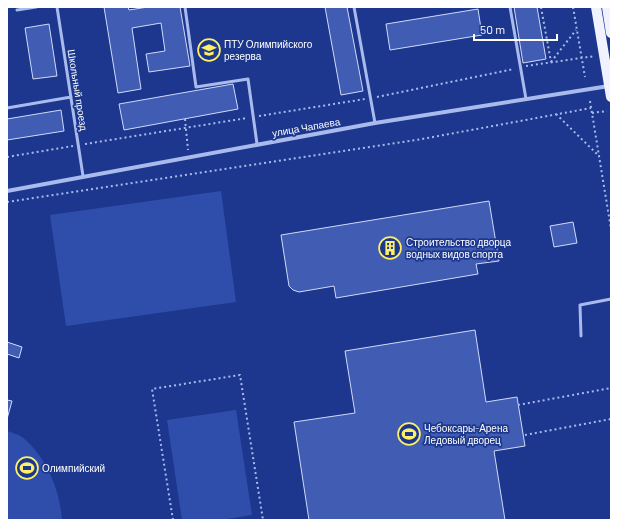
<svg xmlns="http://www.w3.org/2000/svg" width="618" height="527" viewBox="0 0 618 527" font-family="Barlow,sans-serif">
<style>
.green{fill:#2f4eab}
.building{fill:#405db3;stroke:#cfdaf9}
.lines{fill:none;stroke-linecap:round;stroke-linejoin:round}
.path{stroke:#a9baed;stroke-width:2;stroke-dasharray:2 3;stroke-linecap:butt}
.lane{stroke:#a9baed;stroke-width:3}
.street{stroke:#a9baed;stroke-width:4}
.primary{stroke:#f0f2ff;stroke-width:10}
.labels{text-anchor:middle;stroke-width:3.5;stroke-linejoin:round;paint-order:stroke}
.poi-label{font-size:10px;fill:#fff;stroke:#1c378d;text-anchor:start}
.street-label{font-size:10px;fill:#fff;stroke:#1c378d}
</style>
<rect width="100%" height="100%" fill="#1c378d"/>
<path class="green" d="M221,191L236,302L66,326L50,215Z
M236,410L252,515L221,520H182L167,420Z
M7,431C12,433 18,434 22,437C46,456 60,490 62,520H7Z"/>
<path class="building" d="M104,7H128L129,10L148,7H180L190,66L149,72L146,54L165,51L161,23L132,28L141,89L118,93Z
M325,7H347L363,91L341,95Z
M514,7H537L546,59L523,63Z
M478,9L482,35L390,50L386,24Z
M49,24L57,76L33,79L25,28Z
M233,84L238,109L124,130L119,104Z
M61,110L64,131L7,140V119Z
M489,201L499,261L476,264L478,274L336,298L334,286L299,292L293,290L289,286L281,235Z
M573,222L577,243L554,247L550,226Z
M475,330L486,402L517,397L525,446L494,451L505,520H309L294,422L355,413L345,351Z
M7,342L22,347L19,358L7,354Z
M7,400L12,401L7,419Z"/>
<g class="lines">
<path class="path" d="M541,7L551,62
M573,7L585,77
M551,62L576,30
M526,66L595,56
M377,97L514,69
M590,101L611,229
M592,113L607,111
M556,114L598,155
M259,116L365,99
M185,119L188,150
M85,144L247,118
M7,157L73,146
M7,202L422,139L591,108
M518,405L611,388
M525,435L611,419
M173,520L152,389L240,375L263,520"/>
<path class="lane" d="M57,7L83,176
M185,7L196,87L248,79L257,144
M354,7L375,123
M510,7L526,99
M17,10L36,7
M7,108L71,97
M581,336L580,305L611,299"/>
<path class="street" d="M7,191L375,123L609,86"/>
<path class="primary" d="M596,7L611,97
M607,7L611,33"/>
</g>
<defs>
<g id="school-ring" transform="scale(1.15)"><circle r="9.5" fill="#1c378d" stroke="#fdf067" stroke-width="1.5"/><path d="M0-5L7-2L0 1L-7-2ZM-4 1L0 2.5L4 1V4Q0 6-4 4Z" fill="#fdf067"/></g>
<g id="building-ring" transform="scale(1.15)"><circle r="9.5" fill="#1c378d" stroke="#fdf067" stroke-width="1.5"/><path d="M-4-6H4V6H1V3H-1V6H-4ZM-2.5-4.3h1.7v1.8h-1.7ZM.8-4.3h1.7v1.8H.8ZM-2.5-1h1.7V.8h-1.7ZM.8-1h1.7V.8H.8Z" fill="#fdf067"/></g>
<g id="stadium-ring" transform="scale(1.15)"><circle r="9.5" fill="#1c378d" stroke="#fdf067" stroke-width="1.5"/><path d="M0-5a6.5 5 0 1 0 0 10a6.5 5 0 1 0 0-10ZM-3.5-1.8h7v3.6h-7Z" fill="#fdf067"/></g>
</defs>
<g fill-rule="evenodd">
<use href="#school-ring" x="209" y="50"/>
<use href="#building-ring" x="390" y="248"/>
<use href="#stadium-ring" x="409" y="434"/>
<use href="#stadium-ring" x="27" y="468"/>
</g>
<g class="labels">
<g class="poi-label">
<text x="224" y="48">ПТУ Олимпийского<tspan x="224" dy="12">резерва</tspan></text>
<text x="406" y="246">Строительство дворца<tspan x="406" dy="12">водных видов спорта</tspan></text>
<text x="424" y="432">Чебоксары-Арена<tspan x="424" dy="12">Ледовый дворец</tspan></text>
<text x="42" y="472">Олимпийский</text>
</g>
<g class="street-label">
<text transform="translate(78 90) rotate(81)" y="4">Школьный проезд</text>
<text transform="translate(306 127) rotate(-10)" y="4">улица Чапаева</text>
</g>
</g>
<rect width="618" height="527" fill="none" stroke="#ffffff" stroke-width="16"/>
<path d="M474 34v6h83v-6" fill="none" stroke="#ffffff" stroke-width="2"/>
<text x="480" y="34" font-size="12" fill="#ffffff" stroke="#1c378d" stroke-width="3" paint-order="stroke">50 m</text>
</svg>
